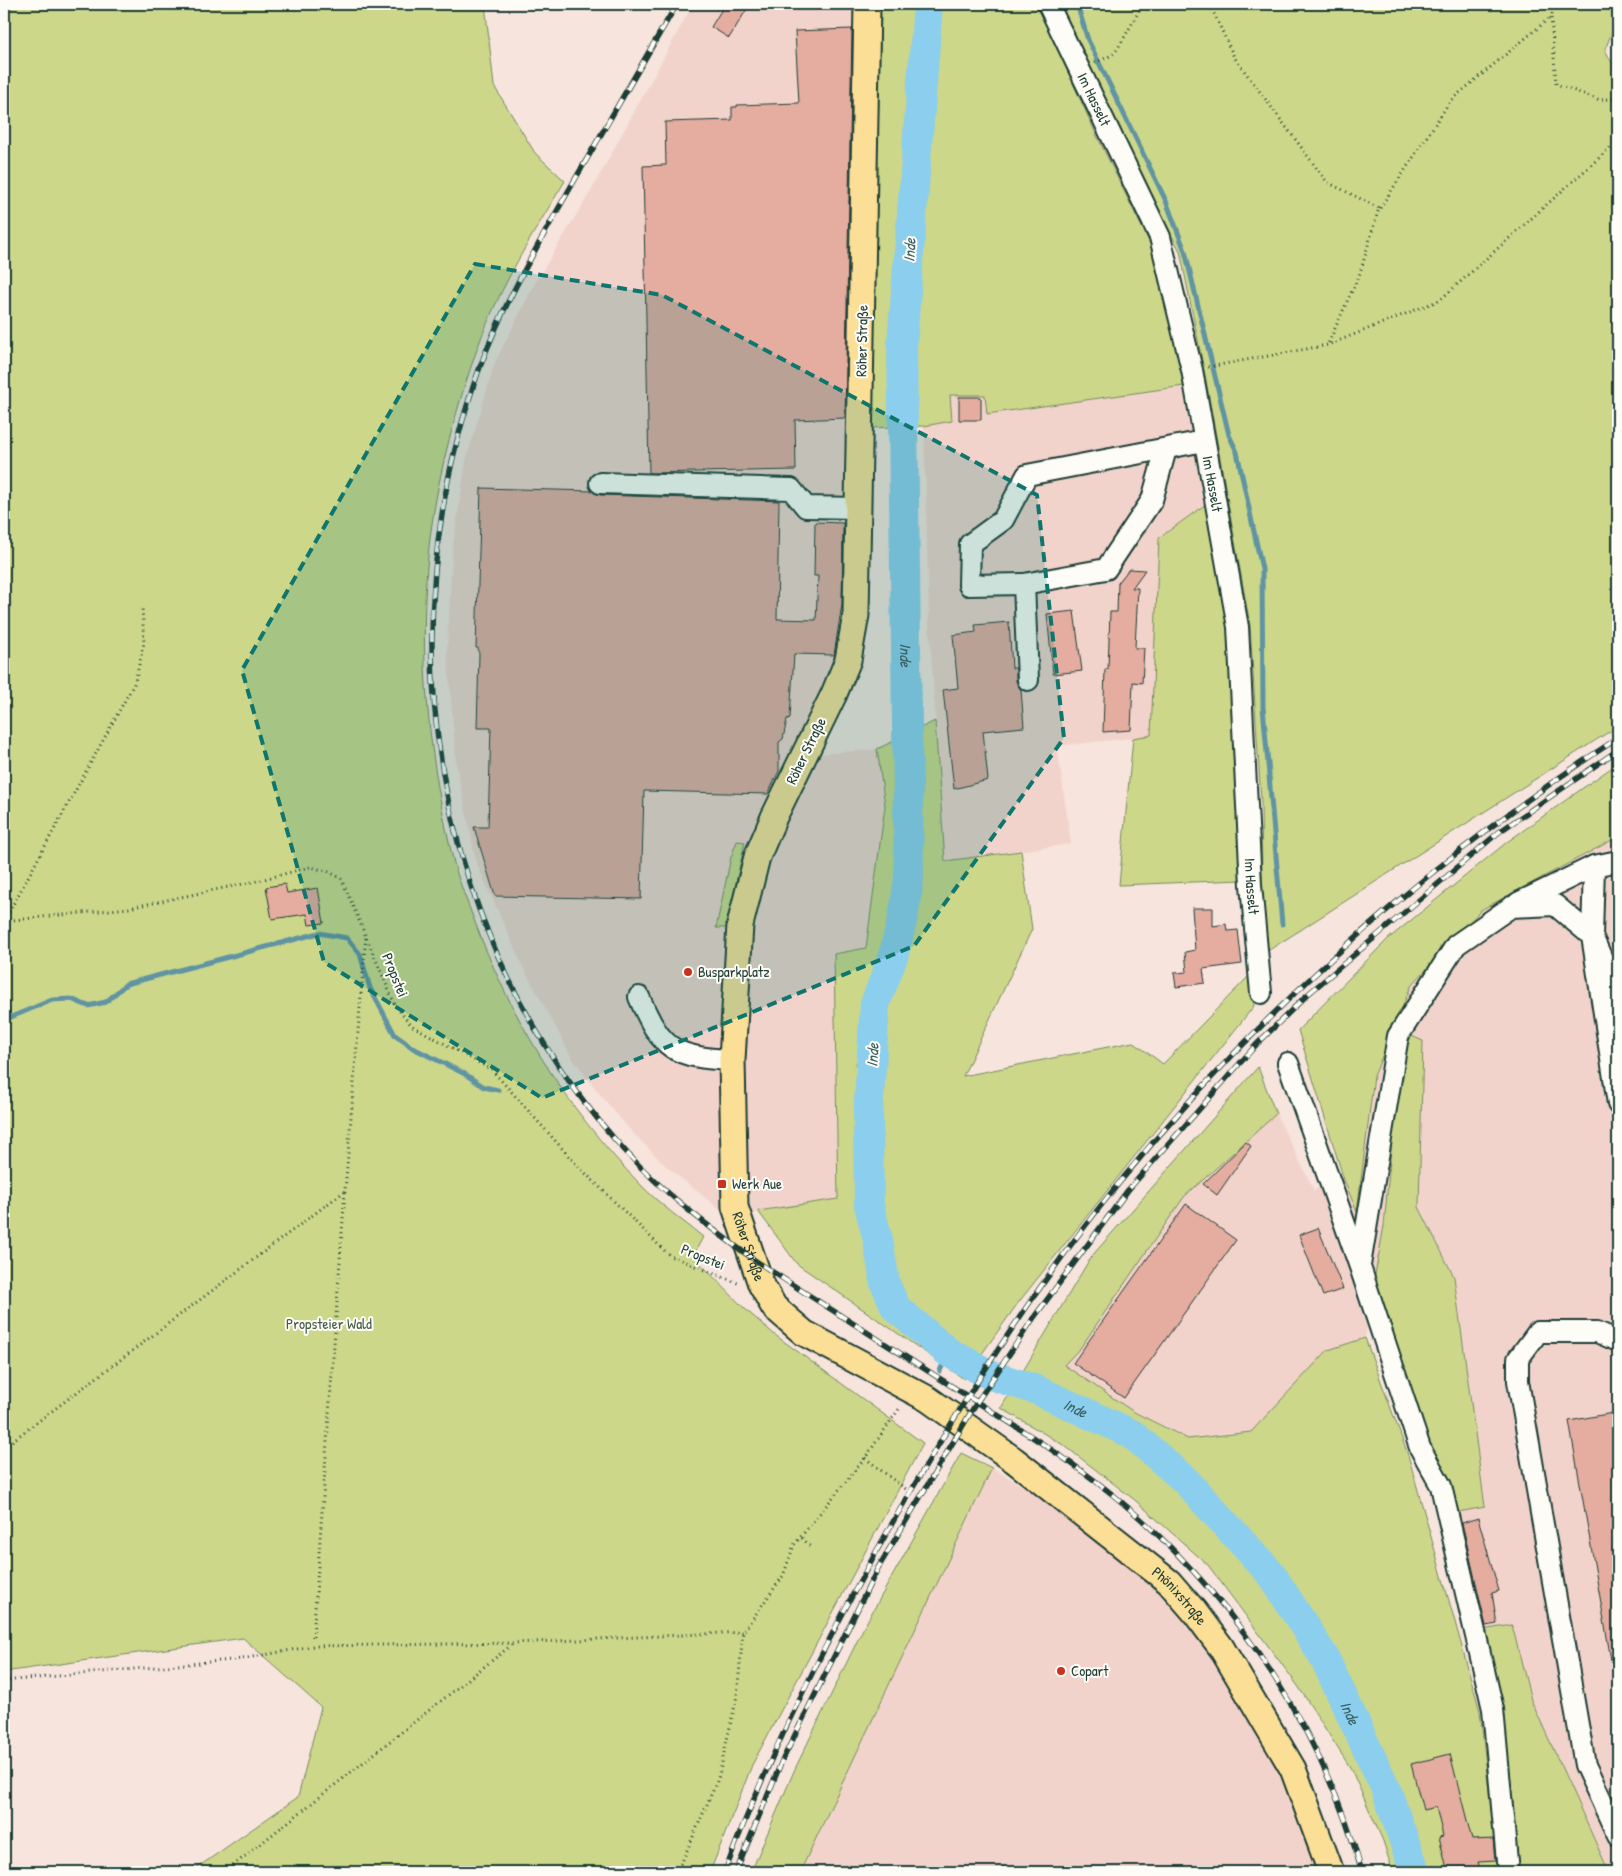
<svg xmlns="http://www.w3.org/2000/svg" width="1622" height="1876" viewBox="0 0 1622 1876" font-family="'Patrick Hand',sans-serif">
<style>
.built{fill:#f1d3cb}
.green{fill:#ccd78a;stroke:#768a5f}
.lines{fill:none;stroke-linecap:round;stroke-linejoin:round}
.stream{stroke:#6094a3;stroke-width:5}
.river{stroke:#8cceed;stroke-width:30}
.building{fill:#e5aca0;stroke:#1f3d34}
.minor-casing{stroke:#1f3d34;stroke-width:24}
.major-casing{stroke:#1f3d34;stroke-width:29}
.path{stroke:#1f3d34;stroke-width:3;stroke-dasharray:1 4;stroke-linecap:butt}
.minor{stroke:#fdfcf7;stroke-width:20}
.major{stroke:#fbdf96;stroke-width:25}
.rail-casing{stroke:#1f3d34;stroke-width:5.5}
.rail{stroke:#fdfcf7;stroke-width:4;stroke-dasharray:11;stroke-linecap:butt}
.marked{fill:#0f766e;fill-opacity:0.2;stroke:#0f766e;stroke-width:4;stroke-dasharray:10 6;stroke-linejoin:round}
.poi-dot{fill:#c8321e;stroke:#fdfcf7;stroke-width:2}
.labels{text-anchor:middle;stroke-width:4;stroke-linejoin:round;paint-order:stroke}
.street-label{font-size:15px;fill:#1f3d34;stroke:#fdfcf7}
.poi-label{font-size:15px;fill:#1f3d34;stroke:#fdfcf7;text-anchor:start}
.park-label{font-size:15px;fill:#425c45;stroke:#fdfcf7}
.water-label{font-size:16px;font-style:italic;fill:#3a6162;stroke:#fdfcf7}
</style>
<rect width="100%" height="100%" fill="#f6e4dd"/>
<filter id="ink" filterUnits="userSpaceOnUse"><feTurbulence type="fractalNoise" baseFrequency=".02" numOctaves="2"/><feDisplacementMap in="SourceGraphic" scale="10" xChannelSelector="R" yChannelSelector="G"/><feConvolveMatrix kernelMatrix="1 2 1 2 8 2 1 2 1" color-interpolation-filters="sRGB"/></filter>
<g filter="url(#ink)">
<path class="built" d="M693,4H860L852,615L824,696L790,754H816L877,749L885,806L866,949L834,954L838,1199L729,1217L666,1166L632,1132L602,1097L572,1058L522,965L476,862L456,763L447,651L452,552L466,460L495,362L534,285L591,191Z
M1184,386L1206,504L1159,538L1151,736L1057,746L1071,844L945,861L929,623L924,426L952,421L950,395H985L987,414Z
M1618,837V1872H1609L1531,1700L1512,1625L1482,1630L1453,1513L1485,1507L1454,1277L1419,1207L1423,1041L1384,1226L1365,1338L1328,1350L1251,1432L1188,1439L1134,1412L1063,1365L1081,1347L1184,1197L1276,1114L1314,1190L1344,1180L1357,1210L1374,1076L1411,986L1481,910Z
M992,1468L1067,1512L1159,1592L1212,1649L1281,1772L1317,1872H800Z"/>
<path class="green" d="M4,4H485L494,86L535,153L565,181C530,238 495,295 474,358C453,419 436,483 429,547C417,653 429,764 455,867C460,884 467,901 473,917C509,1015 566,1109 640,1184C659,1204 682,1220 703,1237L693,1256L745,1309L775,1335L923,1443L752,1765L710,1872H191L298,1797L321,1707L243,1638L4,1672Z
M881,4H1037L1096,134L1154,252L1184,386L987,414L985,395H950L952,421L924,426L871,428Z
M1057,4H1618V16L1605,50L1618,74V726L1263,954L1261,801L1250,625L1206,380L1180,251L1129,156Z
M1206,504L1228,626L1242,880L1119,885L1133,738L1151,735L1159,538Z
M935,721L945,861L1021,851L1032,929L963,1076L1133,1042L1163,1064L1250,975L1254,1006L1018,1303L964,1379L797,1264L758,1211L838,1199L834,954L866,948L885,806L877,749Z
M1618,763V837L1481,910L1411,986L1374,1076L1357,1212L1344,1180L1298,1030L1388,939L1507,842Z
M737,841L745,842L726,928H716L731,857Z
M1409,1035L1423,1041L1419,1207L1454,1277L1485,1507L1453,1513L1425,1445L1374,1280L1384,1226L1398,1074Z
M1258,1067L1276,1114L1184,1197L1081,1347L1064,1365L1134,1412L1188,1439L1251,1432L1328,1350L1365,1338L1408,1455L1480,1711L1498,1872H1393L1383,1841L1351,1769L1298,1686L1208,1565L1136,1501L1065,1446L1001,1408L1091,1257Z
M961,1453L992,1468L800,1872H751L794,1771L864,1627Z
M1512,1625L1531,1700L1609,1872H1519L1502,1708L1482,1630Z"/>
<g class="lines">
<path class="stream" d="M1077,4L1088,40L1166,201L1185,251L1229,435L1237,452L1262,569L1263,707L1282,924
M4,1020L52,1000L71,999L88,1006L106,1002L126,984L319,933L347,938L360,954L370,988L395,1035L413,1048L465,1074L484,1087L498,1090
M858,1064H871
M940,1371L948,1352"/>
<path class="river" id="s1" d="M928,4L902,344L909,878L904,913L893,957L875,1004L868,1115L869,1205L878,1240L885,1283L896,1308L948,1352L990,1375L1037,1390L1132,1434L1186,1481L1272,1575L1324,1657L1386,1789L1415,1872"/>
</g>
<path class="building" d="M725,4H750L729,38L711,27Z
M852,29L845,418L795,420L796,470L649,473L643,166L666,165L665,122L732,120V107H737V105L799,103L795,31Z
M959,397H981V420H959Z
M481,488L592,491L600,495L779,501L777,619L816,620L818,576H814L815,522L843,523L842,604L834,655L794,654L790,718L787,719L783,739L779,742V771L768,794L644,791L641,899L495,896L474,827H488L491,728H477L479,654L478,648H476Z
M1129,569L1145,570L1132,588H1138L1135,648H1144L1142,683L1133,682L1131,730L1103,732L1105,669H1108L1110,612H1117L1118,583Z
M1074,611L1082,671L1053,674L1047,614Z
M1009,622L1012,668H1016V681L1021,690L1024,727L983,731L988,780L954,789L943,690L958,688L953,635L976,632L975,625Z
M285,884L287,893L318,888L324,923L309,925L307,914L272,919L266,887Z
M1192,908H1213V926L1226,924L1227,931L1238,930L1242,964L1203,969L1205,983L1176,987L1174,973L1187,972L1185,952L1195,950Z
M1246,1142L1251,1146L1217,1195L1203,1184Z
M1186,1204L1236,1240L1124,1398L1073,1363Z
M1318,1228L1343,1289L1323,1296L1299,1235Z
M1618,1412V1659L1611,1660L1569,1421Z
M1478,1518L1499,1591L1492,1593L1497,1624L1486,1626L1462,1523Z
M1450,1754L1472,1840L1493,1839L1495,1861L1478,1862L1480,1869L1468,1872H1448L1439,1837L1443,1836L1436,1807L1423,1810L1411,1764Z"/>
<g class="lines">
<g class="minor-casing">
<g id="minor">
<path id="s2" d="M1048,4L1160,237L1192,370L1238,627L1251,885L1261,993"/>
<path d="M600,483L791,489L806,507L859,508"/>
<path d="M1024,584L1106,569L1152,500L1166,449"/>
<path d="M1028,680L1024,584L969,585L970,544L1003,520L1027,475L1204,441"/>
<path d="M1594,866L1592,936L1618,1104"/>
<path d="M1518,903L1594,866L1618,861"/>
<path d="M639,997C662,1051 674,1057 732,1060"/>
<path d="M1288,1063L1360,1267L1420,1448L1441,1486L1493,1709L1508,1872"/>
<path d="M1360,1265L1398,1036L1456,945L1511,907L1555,905L1592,936L1618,995"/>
<path d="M1618,1341L1597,1332H1538L1518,1359V1381L1585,1765L1618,1836"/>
</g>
</g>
<g class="major-casing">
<g id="major">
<path id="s3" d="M867,4L856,615L848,660L834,694L774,817L757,857L740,925L732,1060L735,1207L761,1284L774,1307L804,1333L928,1399L1014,1460L1169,1582L1194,1611L1221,1647L1293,1769L1331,1872"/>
</g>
</g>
<path class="path" d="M1212,4V9L1234,57L1327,182L1379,208L1360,273L1328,344
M1556,4L1551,17L1556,84L1600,100L1618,98
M1095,63C1100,60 1107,58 1113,54C1119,50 1137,13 1143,4
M1380,208L1451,100L1551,17
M1208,367L1328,345L1440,300L1618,141
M4,921L129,908L257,881L310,867L327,871L341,878L395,1005L411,1025L492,1070L576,1164L670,1256L740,1284
M4,921L135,682L144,643L142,606
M4,1447L345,1191
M865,1458L907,1490
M802,1538L810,1546
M313,1637L345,1191L366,934
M4,1681L242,1659L313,1646L514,1643L743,1632
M225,1872L514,1643
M674,1872L682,1862L718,1779L737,1696L743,1632L783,1576L794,1545L865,1458L901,1406"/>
<use href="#minor" class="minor"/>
<use href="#major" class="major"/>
<g class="rail-casing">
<path id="rail" d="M677,4C642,63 608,123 573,183C539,243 504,302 480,367C383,634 433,943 628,1154C665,1194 709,1227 753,1259C823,1305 894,1349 964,1394C1022,1430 1081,1466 1132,1511C1241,1607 1323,1733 1362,1872
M725,1872C770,1750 830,1633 894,1520C961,1404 1034,1287 1119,1183C1261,1009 1431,860 1618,738
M736,1872L781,1763L878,1568L977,1402L1035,1316L1128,1190L1256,1045L1307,995L1499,832L1618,750"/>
</g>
<use href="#rail" class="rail"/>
</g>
</g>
<path class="marked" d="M475,264L662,295L1037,495L1064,738L914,946L542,1098L324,962L242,670Z"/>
<g class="poi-dot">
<circle cx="688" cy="972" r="5"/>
<rect x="717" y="1179" width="10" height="10" rx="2.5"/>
<circle cx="1061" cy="1671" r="5"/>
</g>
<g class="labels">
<g class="street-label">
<text dy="5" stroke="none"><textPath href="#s2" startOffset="106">Im Hasselt</textPath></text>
<text transform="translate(862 341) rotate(-89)" y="5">Röher Straße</text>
<text dy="5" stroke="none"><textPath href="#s2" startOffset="511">Im Hasselt</textPath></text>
<text transform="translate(806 751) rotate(-64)" y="5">Röher Straße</text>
<text dy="5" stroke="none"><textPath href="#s2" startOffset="916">Im Hasselt</textPath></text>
<text transform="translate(395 975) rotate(68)" y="5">Propstei</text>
<text dy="5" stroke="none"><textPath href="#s3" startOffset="1268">Röher Straße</textPath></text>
<text transform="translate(703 1257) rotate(22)" y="5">Propstei</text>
<text dy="5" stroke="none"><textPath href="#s3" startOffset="1834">Phönixstraße</textPath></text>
</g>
<g class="poi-label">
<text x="698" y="977">Busparkplatz</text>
<text x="732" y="1189">Werk Aue</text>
<text x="1071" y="1676">Copart</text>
</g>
<g class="park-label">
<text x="329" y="1329">Propsteier Wald</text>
</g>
<g class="water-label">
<text transform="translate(909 250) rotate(-86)" y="6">Inde</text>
<text dy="6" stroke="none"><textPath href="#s1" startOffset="652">Inde</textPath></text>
<text transform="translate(872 1055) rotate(-86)" y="6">Inde</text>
<text dy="6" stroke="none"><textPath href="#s1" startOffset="1522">Inde</textPath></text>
<text dy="6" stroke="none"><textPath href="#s1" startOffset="1942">Inde</textPath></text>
</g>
</g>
<rect width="1622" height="1876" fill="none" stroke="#fdfcf7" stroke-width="20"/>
<rect x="10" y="10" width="1602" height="1856" fill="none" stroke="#1f3d34" stroke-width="2" filter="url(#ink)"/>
</svg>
